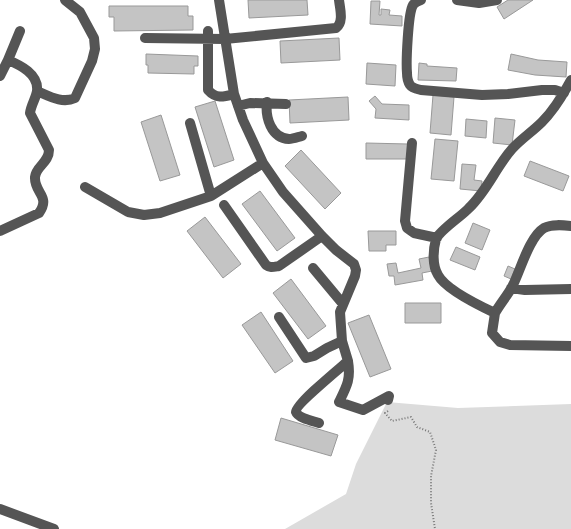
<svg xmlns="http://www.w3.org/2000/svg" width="571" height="529" viewBox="0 0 571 529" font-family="Mulish,sans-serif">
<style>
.green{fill:#dcdcdc}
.building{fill:#c4c4c4;stroke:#999}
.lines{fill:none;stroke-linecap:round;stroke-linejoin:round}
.path{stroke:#777;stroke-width:2;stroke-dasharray:1 2;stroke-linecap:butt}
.minor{stroke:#555;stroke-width:10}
</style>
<rect width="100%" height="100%" fill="#fff"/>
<path class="green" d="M387,402L458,408L571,404V529H285L346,494L356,464Z"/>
<path class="building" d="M248,0H307L308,15L249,18Z
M508,0H533L504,19L497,7Z
M371,1H380L379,15H381V9L390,10L389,15L402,16V26L370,24Z
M109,6H188V16H193V30L114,31V17H109Z
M339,38L340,60L281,63L280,41Z
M146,54L198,56V66H194V74L148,73V65H146Z
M511,54L538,60L567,62L566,77L535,75L508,70Z
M367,63L396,65L395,86L366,84Z
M419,63L427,64V66L457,68L456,81L418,80Z
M433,95L454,97L451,135L430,133Z
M375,96L382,104L409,105V120L375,118L376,109L369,101Z
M348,97L349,120L290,123L289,100Z
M215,101L234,160L214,167L195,107Z
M161,115L180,175L160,181L141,122Z
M495,118L515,120L512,145L493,143Z
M466,119L487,121L486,138L465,136Z
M435,139L458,141L454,181L431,179Z
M366,143L408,144V159H366Z
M301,150L341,193L325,209L285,166Z
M530,161L569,176L563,191L524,176Z
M462,164L476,165L474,180L482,181L481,191L460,189Z
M260,191L295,238L277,251L242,204Z
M205,217L241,264L223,278L187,231Z
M473,223L490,230L482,250L465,243Z
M368,231H396V245H386V251H369Z
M456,247L480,257L475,270L450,260Z
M429,257L432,271L422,273L423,280L395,285L394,276H389L387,264L396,263L398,273L421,268L419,259Z
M508,266L515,269L511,279L504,276Z
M291,279L326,326L308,339L273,293Z
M405,303H441V323H405Z
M261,312L293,361L275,373L242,325Z
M369,315L391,369L370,377L348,323Z
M281,418L338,435L331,456L275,440Z"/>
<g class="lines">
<path class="path" d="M388,411L385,413L392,421L411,417L417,427L430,432L436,450L431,476V503L435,529"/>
<path class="minor" d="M219,0L234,94L243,120L263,163L283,192L322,236L336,250L354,264L356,270L355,276L340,312L342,341L348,361C340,368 295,405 296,412C298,418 313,421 319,423
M421,0C418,1 415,2 413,5C408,13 406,62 407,73C407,76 408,82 410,85C412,88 417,89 421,90L482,95L508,94L542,90H555L564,93
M457,0L479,3L497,0
M208,31V90C216,99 223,97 234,94
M145,38L225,39L336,28C344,22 340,9 339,0
M8,60L20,31
M0,76L8,60C20,65 39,74 37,91C36,98 31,105 30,113L49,150C49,163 36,166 35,177C34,193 51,196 39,213L0,231
M571,80C563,95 554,110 542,122C532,132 521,139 512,149C496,167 487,191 469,208C462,216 440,230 436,239C433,250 432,265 438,275C446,290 480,306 495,313L492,333L500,342L510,345L571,346
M37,91C49,96 62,104 75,98L92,61L95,49L94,38L80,12L65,0
M267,102C265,117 271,138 289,139C293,139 298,137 302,136
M238,106L250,103L286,104
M190,123L211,196
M412,143L405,221L407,228L414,233L437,238
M85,187L128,212L144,215L160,213L211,196L263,163
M224,205L266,265C270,268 273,267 279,266L322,236
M313,268L343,304
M511,288L525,290L571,289
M495,313C500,304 507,296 512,287C520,272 529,237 544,228C552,224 562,225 571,226
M279,317L306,358L314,356L327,348L342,341
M348,361C351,379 347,386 339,402L363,410L389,396L388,400
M0,509L54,529"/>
</g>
</svg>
